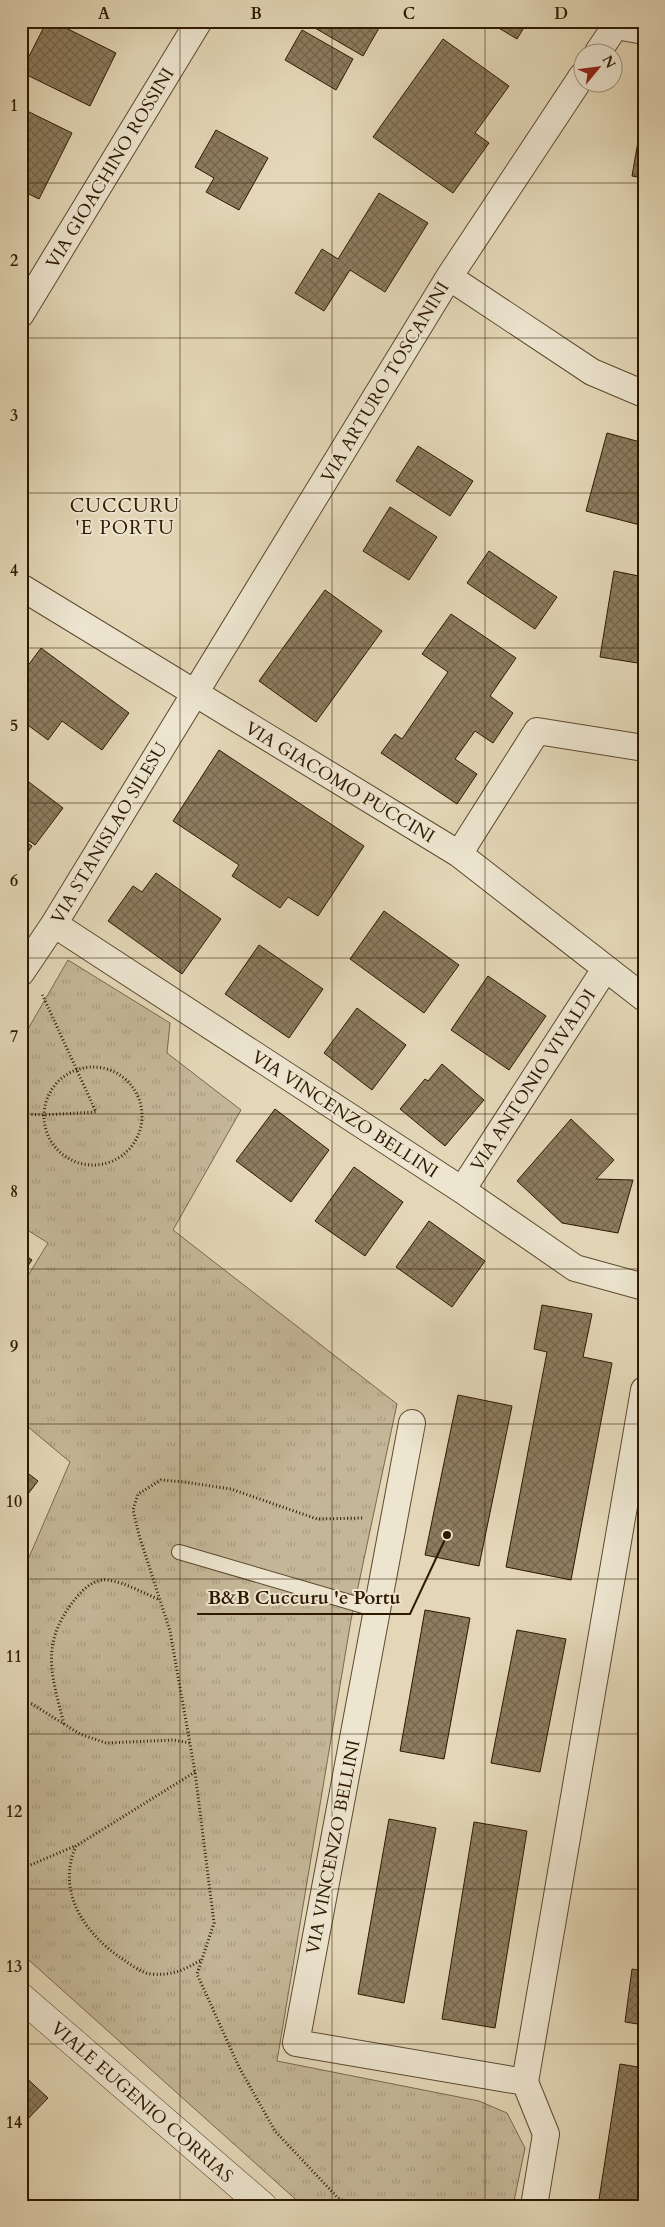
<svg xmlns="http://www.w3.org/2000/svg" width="665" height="2227" viewBox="0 0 665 2227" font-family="Cardo,serif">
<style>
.grass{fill:url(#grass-tufts);stroke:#7a684c}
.building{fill:url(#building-cross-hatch);stroke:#2f1a00}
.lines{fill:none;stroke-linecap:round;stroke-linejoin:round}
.service-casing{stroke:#5c492e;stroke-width:16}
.minor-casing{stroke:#5c492e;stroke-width:28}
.tertiary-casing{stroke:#5c492e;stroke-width:29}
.path{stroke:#2f1a00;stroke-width:3;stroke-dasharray:1 2.5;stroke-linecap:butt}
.service{stroke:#ede5d0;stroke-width:14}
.minor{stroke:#ede5d0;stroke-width:26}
.tertiary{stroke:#ede5d0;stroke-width:28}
.grid{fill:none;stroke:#2f1a00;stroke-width:1;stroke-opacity:0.55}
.labels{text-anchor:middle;stroke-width:4;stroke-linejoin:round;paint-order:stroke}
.street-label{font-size:18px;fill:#2f1a00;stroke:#ede5d0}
.neighbourhood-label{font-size:19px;letter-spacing:1px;fill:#2f1a00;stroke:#ede5d0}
.leader{fill:none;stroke:#2f1a00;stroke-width:2}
.callout-dot{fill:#2f1a00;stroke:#ede5d0;stroke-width:2}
.callout-label{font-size:19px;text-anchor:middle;font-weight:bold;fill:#2f1a00;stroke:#ede5d0;stroke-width:4;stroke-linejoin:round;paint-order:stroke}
.neatline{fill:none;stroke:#2f1a00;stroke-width:2}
.grid-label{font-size:16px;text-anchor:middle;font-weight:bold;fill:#2f1a00}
</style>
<defs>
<pattern id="grass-tufts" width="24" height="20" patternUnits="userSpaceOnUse" patternTransform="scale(1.25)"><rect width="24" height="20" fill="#c4b798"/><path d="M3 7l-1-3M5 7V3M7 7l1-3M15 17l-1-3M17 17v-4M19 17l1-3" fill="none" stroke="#a99d81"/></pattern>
<pattern id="building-cross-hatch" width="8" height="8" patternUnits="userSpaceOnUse" patternTransform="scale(1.25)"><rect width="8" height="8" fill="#8d7c5f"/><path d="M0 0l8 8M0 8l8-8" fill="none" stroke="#74654c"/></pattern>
</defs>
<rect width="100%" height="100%" fill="#e3d7b7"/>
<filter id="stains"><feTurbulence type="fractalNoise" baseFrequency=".004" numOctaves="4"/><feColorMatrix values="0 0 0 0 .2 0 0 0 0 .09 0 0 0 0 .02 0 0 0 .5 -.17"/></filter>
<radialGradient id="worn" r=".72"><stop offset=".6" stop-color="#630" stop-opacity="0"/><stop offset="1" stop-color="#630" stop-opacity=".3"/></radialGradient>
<path class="grass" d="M68,960L170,1023L167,1053L241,1110L173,1230L397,1404L351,1620L277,2061L479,2101L507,2113L525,2148L513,2206H303L21,1953V1576L70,1462L21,1421V1287L48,1243L21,1226V1041Z"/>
<path class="building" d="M47,21H52L116,53L90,106L21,72Z
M303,21H383L363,56Z
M487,21H528L517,39Z
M302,30L353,59L336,90L285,60Z
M443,39L509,86L475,133L489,143L453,193L373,137Z
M644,107V178L632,176Z
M21,108L72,133L39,199L21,190Z
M216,130L268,158L239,210L206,192L214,178L195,167Z
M379,193L428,223L385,292L350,270L324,311L295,293L322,249L338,259Z
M607,433L644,443V510L640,525L586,511Z
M418,446L473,481L450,516L396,481Z
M390,507L437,537L409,580L363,551Z
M489,551L557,597L535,629L467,583Z
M614,571L644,577V664L600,657Z
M325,590L382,631L316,722L259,681Z
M451,614L516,658L490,696L513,713L493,743L475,731L455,759L477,774L457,804L381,753L395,734L402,739L448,672L422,654Z
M41,648L129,713L102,750L62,721L48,740L21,720V675Z
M219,750L364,846L318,916L288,897L280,908L232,876L239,865L173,821Z
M21,776L63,808L35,845L21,835Z
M21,839L32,846L21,862Z
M156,873L221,919L182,974L108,921L133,886L142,892Z
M384,911L459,965L424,1013L350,959Z
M259,945L323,989L289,1038L225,994Z
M488,976L546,1016L509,1070L451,1030Z
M357,1008L406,1045L372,1090L324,1053Z
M442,1064L484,1100L445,1146L400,1109L425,1079L428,1081Z
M275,1109L329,1150L291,1202L236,1161Z
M571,1119L614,1160L596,1179L633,1180L618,1233L562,1223L517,1181Z
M354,1167L403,1202L365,1256L315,1221Z
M429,1221L485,1261L452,1307L396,1267Z
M21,1252L32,1260L21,1276Z
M542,1305L592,1314L583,1357L612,1363L571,1580L506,1567L547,1352L534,1349Z
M458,1395L512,1406L479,1566L425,1555Z
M21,1468L38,1481L21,1503Z
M425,1610L470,1618L444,1759L400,1751Z
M517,1630L566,1639L540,1772L491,1763Z
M389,1819L436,1828L404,2003L358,1994Z
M474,1822L527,1831L495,2028L442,2019Z
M632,1969L644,1971V2025L625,2022Z
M620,2064L644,2068V2206H598Z
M21,2073L48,2098L21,2126Z"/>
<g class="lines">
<g class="service-casing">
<path id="service" d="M179,1552L377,1610"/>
</g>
<g class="minor-casing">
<path id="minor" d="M616,26L644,31
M598,52L619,21
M449,277L592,372L644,394
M21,314L199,21
M21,587L459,854L644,998
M459,854L537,731L644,748
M54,924L462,1190L575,1268L644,1287
M21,973L54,924L449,277L582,76
M462,1190L605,969
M412,1423L296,2043L525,2082
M534,2206L546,2134L525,2082L644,1390"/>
</g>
<g class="tertiary-casing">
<path id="tertiary" d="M21,1997L263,2206"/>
</g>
<path class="path" d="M44 1116a49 49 0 1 1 98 0a49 49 0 1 1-98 0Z
M21,1114L44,1115L96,1112L42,994
M21,1701L32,1704L80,1734L106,1743L173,1740L190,1743
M64,1724C52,1676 40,1646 72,1603C79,1594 89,1582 102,1580C116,1578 146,1594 160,1600
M195,1772L76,1846C56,1891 84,1933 121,1958C130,1964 141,1973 151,1974C172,1976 184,1970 201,1960
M21,1869L75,1846
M355,2206L338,2198L275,2131L239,2067L197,1974L214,1923L195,1772L170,1631L139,1535L133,1510L138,1494L161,1480L184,1482L231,1489L317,1519L364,1518"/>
<use href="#service" class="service"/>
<use href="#minor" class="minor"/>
<use href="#tertiary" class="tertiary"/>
</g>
<path class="grid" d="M180,21V2206M332,21V2206M485,21V2206M21,183H644M21,338H644M21,493H644M21,648H644M21,803H644M21,958H644M21,1114H644M21,1269H644M21,1424H644M21,1579H644M21,1734H644M21,1889H644M21,2044H644"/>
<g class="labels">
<g class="street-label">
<text transform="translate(110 168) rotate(-59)" y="6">VIA GIOACHINO ROSSINI</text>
<text transform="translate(385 382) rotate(-59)" y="6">VIA ARTURO TOSCANINI</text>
<text transform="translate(340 782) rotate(31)" y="6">VIA GIACOMO PUCCINI</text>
<text transform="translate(109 833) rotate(-59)" y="6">VIA STANISLAO SILESU</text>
<text transform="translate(533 1080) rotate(-57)" y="6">VIA ANTONIO VIVALDI</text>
<text transform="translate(345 1114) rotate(33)" y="6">VIA VINCENZO BELLINI</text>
<text transform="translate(333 1847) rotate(-79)" y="6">VIA VINCENZO BELLINI</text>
<text transform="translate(142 2102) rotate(41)" y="6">VIALE EUGENIO CORRIAS</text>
</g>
<g class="neighbourhood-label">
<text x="125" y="512">CUCCURU<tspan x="125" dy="22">'E PORTU</tspan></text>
</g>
</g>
<path class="leader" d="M447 1535L410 1614H197"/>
<circle class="callout-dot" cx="447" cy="1535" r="5"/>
<g class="callout-label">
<text x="304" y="1604">B&amp;B Cuccuru 'e Portu</text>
</g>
<rect width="665" height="2227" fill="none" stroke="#e3d7b7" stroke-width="55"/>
<g transform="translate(598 68) rotate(61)"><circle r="24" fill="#ede5d0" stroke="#a1947d"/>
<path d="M0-4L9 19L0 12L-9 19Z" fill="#8f2418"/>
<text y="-8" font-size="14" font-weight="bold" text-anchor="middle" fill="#2f1a00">N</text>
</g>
<rect x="28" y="28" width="610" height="2172" class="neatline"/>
<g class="grid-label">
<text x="104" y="19">A</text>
<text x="256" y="19">B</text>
<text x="409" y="19">C</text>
<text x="561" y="19">D</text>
<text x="14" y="111">1</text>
<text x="14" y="266">2</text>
<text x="14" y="421">3</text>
<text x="14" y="576">4</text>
<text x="14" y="731">5</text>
<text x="14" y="886">6</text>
<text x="14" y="1042">7</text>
<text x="14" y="1197">8</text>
<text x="14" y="1352">9</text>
<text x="14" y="1507">10</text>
<text x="14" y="1662">11</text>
<text x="14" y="1817">12</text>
<text x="14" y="1972">13</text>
<text x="14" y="2128">14</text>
</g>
<rect width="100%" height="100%" filter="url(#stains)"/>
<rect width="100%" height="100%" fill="url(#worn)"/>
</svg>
